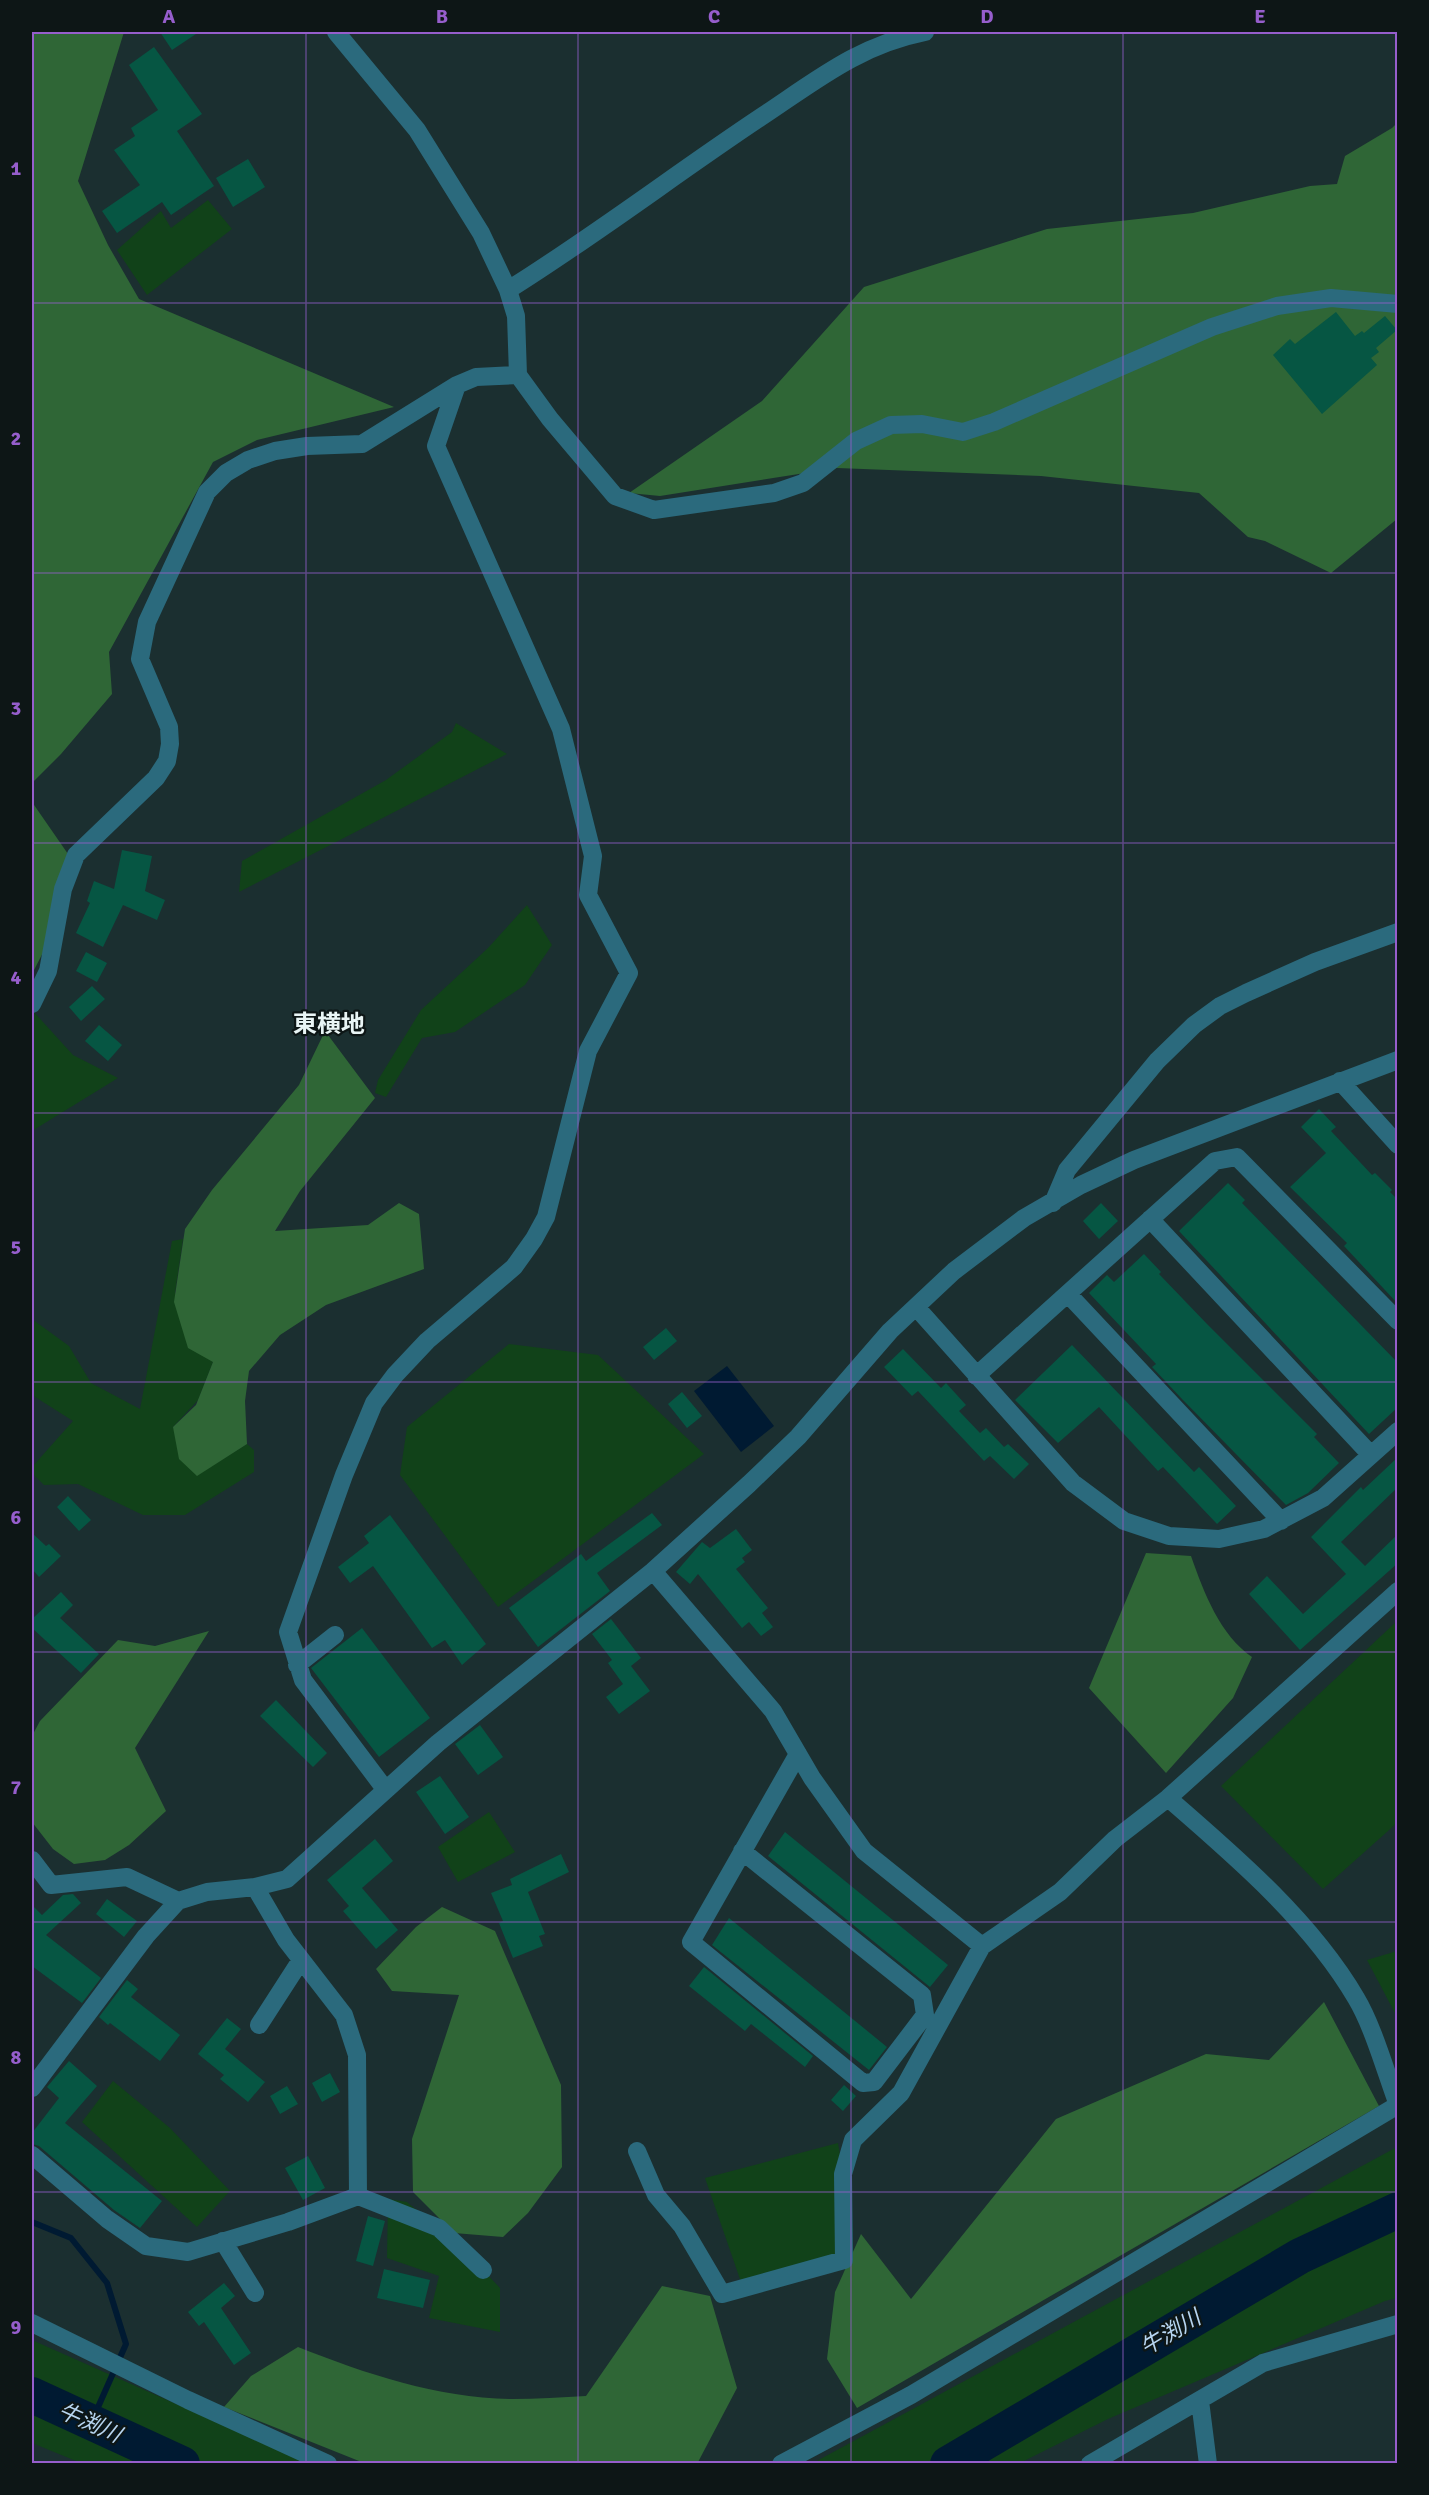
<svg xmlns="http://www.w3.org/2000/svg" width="1429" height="2495" viewBox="0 0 1429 2495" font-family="Signika,'Noto Sans JP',sans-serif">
  <rect width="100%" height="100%" fill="#1b2f30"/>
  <path fill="#114219" d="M208 200 232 229 147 295 117 250 161 211 171 228Z
    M456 723 507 754 239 892 242 861 386 780 452 732Z
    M527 905 552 945 525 985 455 1032 422 1038 386 1097 375 1093 378 1080 421 1010 488 948Z
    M33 1011 73 1055 118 1078 32 1131Z
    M183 1239 175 1293 213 1362 198 1400 173 1427 197 1475 247 1444 254 1450V1472L185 1515H143L78 1484 44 1485 32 1473V1467L73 1421 32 1395V1319L69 1346 91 1383 140 1409 172 1241Z
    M509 1344 598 1355 704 1454 498 1607 400 1475 407 1427Z
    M1397 1621V1823L1323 1889 1221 1786Z
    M489 1812 515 1852 458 1882 438 1847Z
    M1397 1951H1398L1397 2017 1367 1960Z
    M113 2081 170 2128 230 2191 197 2227 82 2122Z
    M838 2143 853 2230 836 2265 741 2282 705 2178Z
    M1397 2147V2298L1385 2301 1108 2419 1020 2463H813Z
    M388 2199 407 2202 465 2251 500 2288V2332L429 2318 439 2276 387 2258Z
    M32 2340 309 2463H81L32 2443Z"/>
  <path fill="#2f6636" d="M32 32H124L78 181 108 245 139 299 394 407 257 440 213 462 109 652 112 694 61 754 32 783Z
    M1397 123V519L1331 573 1265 541 1248 537 1199 493 1041 476 837 468 660 496 629 493 762 401 864 287 1047 229 1193 213 1310 186 1337 184 1345 156 1392 128Z
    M32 802 68 854 53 933 32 974Z
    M325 1031 375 1098 300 1191 275 1231 368 1225 399 1203 419 1214 424 1269 326 1305 280 1335 249 1371 245 1401 247 1444 197 1476 179 1459 173 1427 196 1405 213 1362 188 1348 174 1302 185 1229 212 1190 299 1085Z
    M1146 1553 1191 1556C1204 1593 1220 1635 1252 1657L1233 1698 1166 1773 1089 1688Z
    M209 1631 135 1748 166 1811 129 1845 105 1860 74 1864 53 1849 32 1822V1736L40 1721 118 1640 155 1646Z
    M442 1907 495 1931 561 2085 562 2167 528 2213 503 2237 454 2233 413 2192 412 2139 459 1995 392 1991 376 1969 416 1927Z
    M1324 2002 1379 2106 857 2408 827 2359 835 2292 861 2234 911 2299 1056 2119 1206 2054 1269 2060Z
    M662 2286 710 2296 737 2388 697 2464 364 2463 224 2407 251 2376 298 2347C366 2374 438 2398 512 2399 537 2399 562 2397 586 2396Z"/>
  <path fill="#001a32" d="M727 1366 774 1426 741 1452 694 1391Z"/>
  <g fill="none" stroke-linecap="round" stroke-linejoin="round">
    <path stroke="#001a32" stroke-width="6" d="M32 2222 71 2238 107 2283 126 2344 91 2423"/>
    <path stroke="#001a32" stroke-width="36" d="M32 2395 182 2464
      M948 2464 1300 2256 1398 2210"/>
  </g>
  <path fill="#065643" d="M160 32H199L172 50Z
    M154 47 202 114 177 131 214 186 171 215 162 202 117 233 102 211 140 185 114 150 135 136 131 128 158 110 129 65Z
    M248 159 265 187 233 207 216 178Z
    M1336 312 1355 336 1362 331 1364 333 1385 316 1397 330 1376 348 1379 352 1371 358 1377 365 1322 414 1273 355 1290 339 1295 344Z
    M122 850 152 856 145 891 165 900 157 920 123 905 103 947 76 933 90 903 87 901 94 881 114 889Z
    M86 952 107 963 97 982 76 971Z
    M92 986 105 999 81 1021 69 1007Z
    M99 1025 122 1045 108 1061 85 1041Z
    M1319 1109 1336 1127 1331 1131 1372 1175 1375 1173 1392 1190 1390 1192 1398 1200V1304L1344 1246 1347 1243 1290 1187 1326 1153 1301 1127Z
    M1228 1183 1245 1200 1242 1203 1398 1363V1407L1369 1434 1179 1231Z
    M1101 1203 1118 1221 1099 1239 1083 1221Z
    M1144 1254 1161 1272 1159 1274 1207 1324 1317 1434 1314 1437 1339 1463 1308 1493 1286 1505 1182 1399 1152 1367 1156 1364 1089 1293 1107 1275 1114 1282Z
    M666 1328 677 1341 654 1360 643 1347Z
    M1072 1345 1194 1472 1199 1467 1236 1506 1217 1524 1163 1467 1158 1471 1099 1407 1058 1443 1015 1400Z
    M903 1349 941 1388 946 1383 966 1405 959 1411 980 1433 986 1428 1004 1447 1008 1444 1029 1464 1014 1479 990 1456 984 1461 918 1391 912 1396 884 1367Z
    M682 1392 702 1416 687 1428 668 1404Z
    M1398 1457V1487L1341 1542 1365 1566 1398 1534V1563L1300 1650 1249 1594 1267 1576 1303 1614 1346 1574 1311 1537 1361 1487 1363 1490Z
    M68 1496 91 1520 79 1531 57 1507Z
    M652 1513 662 1525 597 1573 610 1591 538 1647 509 1608 581 1554 586 1561Z
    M390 1515 486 1644 462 1665 445 1640 432 1648 373 1566 350 1583 338 1567 369 1543 364 1536Z
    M736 1529 752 1550 742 1558 745 1562 736 1569 768 1608 762 1613 773 1627 761 1636 749 1622 742 1628 698 1574 690 1584 676 1572 702 1542 710 1548Z
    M32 1533 46 1546 49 1544 61 1556 39 1577 32 1569Z
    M61 1592 73 1605 60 1618 99 1654 81 1673 32 1628V1619Z
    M611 1619 641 1658 631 1666 650 1691 619 1714 606 1697 623 1684 608 1663 612 1660 592 1634Z
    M362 1628 430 1718 379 1757 311 1668Z
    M276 1700 327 1753 313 1767 260 1716Z
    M480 1725 503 1757 478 1775 455 1744Z
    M440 1776 469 1817 445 1834 416 1792Z
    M785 1832 948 1965 930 1987 768 1856Z
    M375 1839 393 1861 362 1888 398 1930 376 1949 343 1911 349 1906 327 1880Z
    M561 1854 569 1872 528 1892 545 1934 539 1936 543 1946 513 1958 499 1923 503 1921 491 1893 512 1885 510 1879Z
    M73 1894 81 1903 46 1935 101 1978 82 2003 32 1966V1905L42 1915 63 1895Z
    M107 1899 137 1921 124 1937 96 1914Z
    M729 1918 887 2047 869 2070 712 1945Z
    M704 1967 813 2056 805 2067 751 2024 745 2031 689 1986Z
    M127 1980 138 1989 131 1997 180 2035 160 2061 110 2023 108 2025 99 2017Z
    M227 2018 241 2029 225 2049 265 2082 248 2102 220 2079 224 2075 198 2054Z
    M69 2061 97 2086 65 2123 162 2201 140 2228 114 2210 39 2146 32 2144V2133L59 2098 47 2087Z
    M330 2073 340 2092 322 2102 312 2083Z
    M844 2085 856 2096 843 2111 831 2100Z
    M287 2086 298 2104 280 2114 270 2096Z
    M308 2156 325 2188 303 2200 285 2168Z
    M368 2216 385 2221 373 2266 356 2261Z
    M384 2269 430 2280 423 2308 377 2298Z
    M224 2283 235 2296 221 2308 251 2353 234 2365 204 2322 199 2326 188 2312Z"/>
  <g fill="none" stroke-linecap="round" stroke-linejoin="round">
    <path stroke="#2b6a7d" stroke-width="18" d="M336 32 417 130 481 233 508 290 516 316 518 375 550 419 615 496 654 510 774 493 803 483 856 441 891 425 922 424 963 432 994 422 1212 327 1277 306 1331 298 1398 304
      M508 290C596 235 678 172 764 115 818 79 860 45 925 32
      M32 1004 48 971 63 889 76 855 156 778 167 761 170 744 169 727 140 659 147 622 207 492 226 473 248 460 275 451 307 446 362 444 457 385 476 377 518 375
      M1340 1081 1398 1145
      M1053 1203 1067 1170 1157 1061 1194 1025 1220 1006 1246 993 1315 962 1398 932
      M1150 1219 1371 1455
      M1068 1294 1281 1521
      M916 1307 1073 1483 1124 1521 1169 1536 1219 1539 1264 1529 1323 1498 1398 1431
      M976 1376 1215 1161 1237 1157 1398 1321
      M653 1571 773 1711 812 1778 864 1851 982 1946
      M297 1665 335 1635
      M385 1789 303 1680 288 1632 344 1475 374 1403 395 1375 427 1341 514 1267 534 1239 546 1217 588 1051 629 973 588 895 593 856 561 729 436 446 457 385
      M1168 1798C1235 1856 1311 1921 1356 1998 1373 2026 1386 2073 1398 2105
      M742 1851 922 1995 925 2015 874 2082 863 2083 691 1942 798 1754
      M32 1860 51 1885 127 1877 178 1901
      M259 2025 301 1960
      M32 2088 146 1936 178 1901 207 1892 255 1887 287 1879 438 1743 653 1571 749 1484 798 1437 890 1331 954 1271 1024 1218 1081 1185 1134 1160 1398 1060
      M637 2151 656 2195 682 2226 722 2294 844 2260 843 2174 853 2140 901 2093 982 1946 1060 1892 1115 1839 1168 1798 1398 1591
      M32 2155 107 2219 146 2246 188 2252 288 2222 358 2196 357 2055 344 2015 286 1940 255 1887
      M358 2196 439 2228 483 2270
      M223 2241 255 2293
      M32 2323 188 2400 328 2464
      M1200 2401 1208 2464
      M781 2464 911 2395 1398 2105
      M1090 2464 1263 2363 1398 2324"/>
  </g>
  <path fill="none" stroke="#965ecc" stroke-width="1.5" stroke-opacity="0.55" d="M306 32V2464M578 32V2464M851 32V2464M1123 32V2464M32 303H1398M32 573H1398M32 843H1398M32 1113H1398M32 1382H1398M32 1652H1398M32 1922H1398M32 2192H1398"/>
  <g text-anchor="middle" stroke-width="4.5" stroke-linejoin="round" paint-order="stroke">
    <g font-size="22" font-style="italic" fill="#b7d5f0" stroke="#0d1616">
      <text transform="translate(1170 2332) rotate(-31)" y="8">牛渕川</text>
      <text transform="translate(90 2422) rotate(24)" y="8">牛渕川</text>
    </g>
    <g font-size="24" font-weight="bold" fill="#e9f5f5" stroke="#0d1616">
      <text x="329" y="1032">東横地</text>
    </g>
  </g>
  <rect width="1429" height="2495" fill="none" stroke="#0d1616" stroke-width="66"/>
  <rect x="33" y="33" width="1363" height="2429" fill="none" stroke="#965ecc" stroke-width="2"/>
  <g font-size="20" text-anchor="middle" font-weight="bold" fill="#965ecc">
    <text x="169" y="23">A</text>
    <text x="442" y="23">B</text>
    <text x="714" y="23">C</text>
    <text x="987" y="23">D</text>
    <text x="1260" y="23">E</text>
    <text x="16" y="175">1</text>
    <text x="16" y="445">2</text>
    <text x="16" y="715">3</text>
    <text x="16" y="984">4</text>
    <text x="16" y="1254">5</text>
    <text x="16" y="1524">6</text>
    <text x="16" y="1794">7</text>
    <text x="16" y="2064">8</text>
    <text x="16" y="2334">9</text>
  </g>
</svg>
